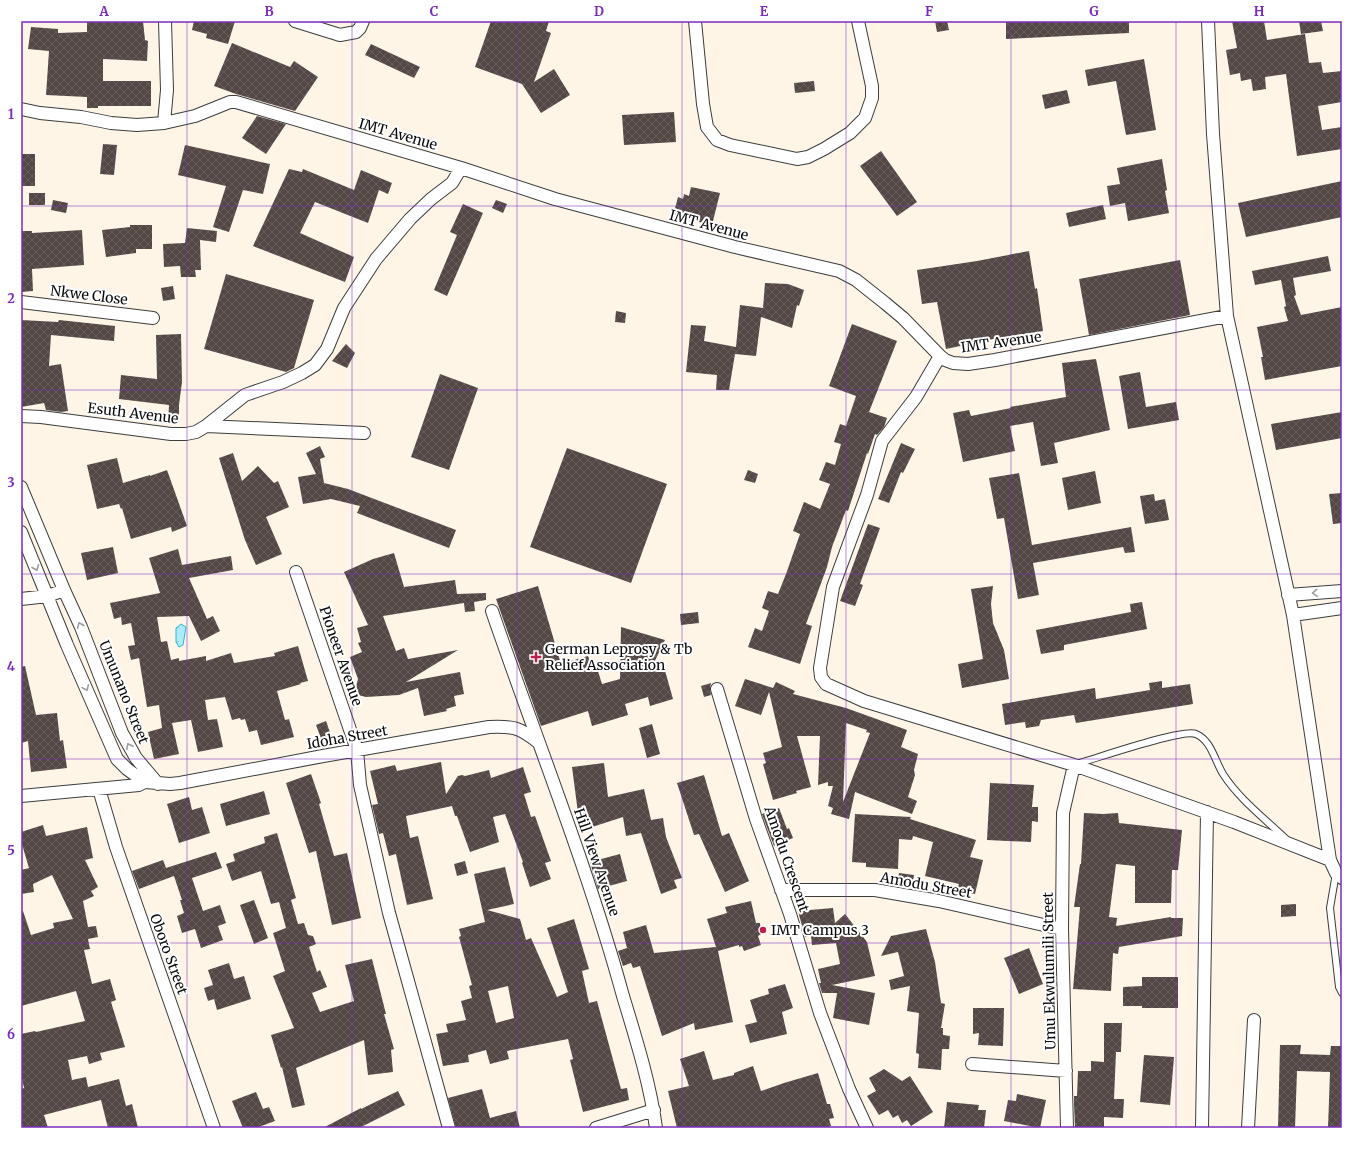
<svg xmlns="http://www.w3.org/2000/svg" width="1363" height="1149" viewBox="0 0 1363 1149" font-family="Merriweather,serif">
  <defs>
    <pattern id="water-ripples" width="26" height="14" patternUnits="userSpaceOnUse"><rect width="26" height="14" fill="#aaecf8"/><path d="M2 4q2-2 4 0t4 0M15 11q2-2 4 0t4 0" fill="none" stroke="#91c9d3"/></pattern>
    <pattern id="building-cross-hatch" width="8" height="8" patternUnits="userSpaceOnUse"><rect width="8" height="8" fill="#534846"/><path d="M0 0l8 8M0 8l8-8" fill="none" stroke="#675e5c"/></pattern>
  </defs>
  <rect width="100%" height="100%" fill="#fff5e7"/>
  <path fill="url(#water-ripples)" stroke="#2eb5d2" d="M181 624 186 627 183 645 179 647 176 642V628Z"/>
  <path fill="url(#building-cross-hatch)" fill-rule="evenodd" d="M87 21H143L145 40 148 41 147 61 103 59V81H151V106H98V108H87V97L46 95 49 51 28 49 31 27 58 29V33L87 32Z
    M194 21H235L228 44 206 38 207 34 192 30Z
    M491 21H549L546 31 551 33 534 82 554 69 570 95 541 113 522 84 475 67Z
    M935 21H947L949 30 937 32Z
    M1006 21H1129V33L1006 39Z
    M1232 21H1264L1267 40 1305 34 1309 63 1321 62 1323 73 1342 71V102L1318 106 1322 130 1342 127V149L1297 156 1286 74 1265 77 1266 89 1253 91 1251 79 1241 81 1240 73 1230 75 1226 50 1237 48Z
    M1299 21H1321L1323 31 1301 34Z
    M232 43 290 67 294 61 318 77 295 111 236 94 214 86Z
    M371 44 420 67 414 78 365 55Z
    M1144 59 1156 130 1126 135 1116 81 1088 86 1085 70Z
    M814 81 815 91 795 93 794 83Z
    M1067 90 1070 103 1045 109 1042 95Z
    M674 112 676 142 624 145 622 115Z
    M257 116 286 124 266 154 242 138Z
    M103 144 117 145 114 175 100 174Z
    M185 145 270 164 263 194 243 190 229 232 213 227 226 186 178 175Z
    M881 151 917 202 897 216 860 166Z
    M21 154H35V186H21Z
    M1162 159 1167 190 1165 191 1169 213 1128 221 1125 203 1110 206 1107 186 1120 184 1117 168Z
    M289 169 302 172 303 169 354 190 361 170 392 183 388 194 379 190 368 223 315 202 300 233 354 257 345 282 253 246Z
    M1342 181V217L1246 237 1238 203Z
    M691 187 720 193 712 225 673 216 678 197 683 199 684 194 689 196Z
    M29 193H45V205H29Z
    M53 200 68 203 66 213 51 210Z
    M496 200 507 204 503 213 492 208Z
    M463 204 483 213 447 296 434 290 457 235 450 232Z
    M1103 205 1106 219 1069 227 1066 213Z
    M130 225H152V249H136V253L106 257 102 230 130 227Z
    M187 228 217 231 216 242 200 240 201 270H195L196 277H181L180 266 164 267 163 244 185 243Z
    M82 230 84 265 32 269 33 291 21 292V231H32V233Z
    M1029 251 1035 289 1037 288 1043 331 993 339 946 349 937 302 922 304 917 270 977 261Z
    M1328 256 1331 271 1293 278 1296 295 1294 296 1301 315 1342 307V366L1265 380 1261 357H1263L1257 327 1288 321 1284 307 1286 306 1281 280 1255 285 1252 271Z
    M1180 260 1190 315 1089 335 1079 279Z
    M226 274 314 300 294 368 286 372 204 349Z
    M765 283 788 284 804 290 799 306 797 305 792 328 761 317 756 356 735 354 729 390H716L717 375 686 372 691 325 706 326 704 341 736 347 740 305 763 308Z
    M173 286 175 299 163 301 161 288Z
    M616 311 626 313 625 323 615 322Z
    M21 320 58 322 59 320 115 326 114 341 51 335 49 366 61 364 68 411 61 412 46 410 44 403 21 407Z
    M852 324 897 341 869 412 887 418 884 427 877 435 875 434 868 454 867 453 848 511 846 510 832 547 827 567 806 624 812 626 800 664 748 647 755 628 762 631 769 611 762 608 768 591 778 594 786 574 800 534 793 531 804 502 820 509 830 484 819 480 826 462 835 465 841 444 834 442 840 424 846 426 856 396 829 386Z
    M181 334 182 382 179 405V423H168L169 405 119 399 121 375 157 379 156 335Z
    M346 344 355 353 347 368 332 361Z
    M1096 359 1110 430 1054 443 1058 463 1041 466 1033 422 1010 426 1015 451 963 462 953 413 969 410 971 416 1011 408 1010 407 1066 397 1062 363Z
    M1140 372 1146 407 1176 402 1179 420 1128 429 1119 376Z
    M440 374 478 388 449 470 411 457Z
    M1342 412V438L1276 450 1271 424Z
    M901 443 915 449 903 473 901 472 889 503 878 499Z
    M320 446 325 457 320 459 324 483 348 489 456 530 449 548 357 513 360 506 331 499 303 504 298 477 316 474 306 453Z
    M567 448 667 484 631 583 530 547Z
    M233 453 242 481 258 466 274 483 278 481 289 507 266 517 282 554 256 565 245 540 219 458Z
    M117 458 123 483 150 475V476L167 470 187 526 172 532 171 527 131 539 122 508 121 509 119 504 97 509 87 465Z
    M748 470 758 474 755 483 744 480Z
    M1095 471 1101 503 1068 510 1062 478Z
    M1019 473 1032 545 1131 527 1135 552 1125 553 1123 547 1033 563 1039 595 1018 599 1004 518 997 519 989 478Z
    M1342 493V523L1333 524 1329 494Z
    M1154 494 1155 501 1165 499 1169 520 1145 524 1140 496Z
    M868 524 880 528 860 584 863 585 855 606 840 601Z
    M113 547 118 573 87 580 81 553Z
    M178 549 182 565 231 556 233 570 189 578 207 619 213 616 220 631 201 641 189 616 157 617 161 642 167 641 171 660 179 658V661L206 656V661L231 653 234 663 275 656 274 653 298 646 308 681 300 683 301 684 277 691 285 720 289 719 294 737 261 745 257 730 249 732 245 719 241 720 240 718 232 720 225 697 205 700 208 720 217 719 223 747 198 752 191 720 172 723 179 754 154 759 148 732 162 728 159 705 147 707 139 658 131 660 128 646 135 645 131 623 122 625 121 617 114 619 110 603 160 593 149 558Z
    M394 553 404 587 455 580 457 594 486 593V600L474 602 475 611 465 612 464 603 383 616 396 651 404 648 408 659 458 650 406 682 460 672 464 694 454 696 456 706 446 709 447 711 424 716 418 688 399 695 366 697 354 694 358 679 350 657 362 652 358 643 361 642 357 628 368 625 344 572 373 559Z
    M538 586 561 664 588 656 592 667 597 668 602 684 620 679 621 627 665 640 650 671 664 667 673 699 650 706 648 697 625 704 628 715 592 726 588 711 541 726 496 599Z
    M993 586 991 604 993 623 1004 650 1009 679 962 688 958 664 983 659 971 589Z
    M1142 602 1147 629 1064 645V650L1041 654 1036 630 1131 612 1130 604Z
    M698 612 699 623 681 625 680 614Z
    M25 666 36 715 57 713 60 741 63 740 67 768 31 772 28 741 21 743V667Z
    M745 679 773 688 776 682 795 691 793 694 846 708 907 730 901 747 918 754 914 770 915 775 908 797 917 801 912 814 855 792 849 819 831 814 833 808 828 806 833 786H828V782L818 785 820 736H797L811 787 796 791 797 793 773 800 763 764 766 763 763 753 782 747 769 692 761 715 735 706ZM846 723 867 730 866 732 870 733 843 802Z
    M1162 681V688L1190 684 1193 704 1076 723 1074 715 1041 720 1039 726 1026 728 1025 722 1005 725 1002 704 1095 688 1096 699 1150 690 1149 683Z
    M711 683 710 688 711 695 704 697 701 686Z
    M326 721 332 738 322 741 316 725Z
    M652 724 660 754 647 758 639 728Z
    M441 762 446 794 458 776 462 775 465 776 489 770 491 778 523 767 531 792 524 794 531 817 535 816 551 861 545 863 551 879 530 887 522 863 523 862 505 814 493 817 499 842 470 852 457 816H455L452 806 406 816 410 838 418 836 433 899 407 905 396 854 389 856 383 833 379 834 372 805 378 804 370 771 395 765 397 771Z
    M604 763 608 797 644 789 651 820 663 818 666 837 682 878 674 880 677 888 661 894 641 833 626 836 623 817 586 829 580 812 578 813 572 767Z
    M311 774 321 803 319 804 334 856 347 853 361 918 332 925 316 851 309 853 286 783Z
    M704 775 722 836 729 833 749 881 725 892 699 834 694 835 677 783Z
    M990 783 1034 785 1032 807H1038V822L1032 821 1031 842 987 840Z
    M264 791 270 814 226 826 220 804Z
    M189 797 192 810 202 807 210 833 179 843 167 804Z
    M779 808 787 829 789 828 793 838 774 846 762 814Z
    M1084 813 1103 814 1118 813 1119 823 1182 830 1178 870H1172L1171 903H1135V866L1116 864 1109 917 1117 918 1116 926 1171 917V918H1183L1182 936 1119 947 1118 954 1113 953 1111 991 1073 989 1080 907H1074L1080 864H1081Z
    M855 814 911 817 910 819 976 840 970 857 983 860 975 894 957 890 959 884 925 876 933 842 913 836 912 840 899 839 898 869 866 867V863L852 862Z
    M43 825 46 836 87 827 93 858 85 860 98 887 91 891 94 896 83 901 88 927 96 926 98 937 88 939 90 949 84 950 92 984 110 979 116 1000 111 1002 125 1047 100 1053 102 1060 89 1064 87 1056 68 1060 72 1080 86 1077 88 1087 119 1079 126 1106 132 1104 138 1128H108L101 1100 44 1115 48 1128H23L21 1119V1089L24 1088 21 1074V1034L35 1031 36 1032 85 1021 76 991 21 1006V912L23 911 31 935 54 928 53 923 73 919 52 875 33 884 34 892 21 894V870L29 868 21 841V832Z
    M277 833 296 898 291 900 298 924 304 923 308 935 313 936 316 944 309 947 317 972 320 970 327 987 312 993 320 1012 354 1001 345 965 372 959 386 1014H384L394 1049 391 1050 393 1072 368 1075 364 1040 296 1068 305 1105 292 1108 282 1067 281 1068 271 1035 294 1028 273 976 285 971 273 933 286 928 279 902 271 904 261 871 232 881 226 864 235 861 233 854 265 843 264 837Z
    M216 852 222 868 192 878 203 911 220 905 226 923 218 926 223 940 201 948 195 929 182 933 177 916 184 913 180 900H182L174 876 139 889 132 871 163 860 166 868Z
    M620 854 627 881 598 889 590 862Z
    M465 861 468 873 457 876 454 864Z
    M505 867 514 904 487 910 520 919 526 940 531 938 557 997 568 992 547 928 574 919 589 969 582 971 589 1003 597 1001 621 1089 627 1088 629 1100 583 1112 570 1060 573 1059 568 1039 507 1051 509 1059 490 1064 486 1050 468 1055 469 1062 443 1066 436 1034 448 1032 446 1024 466 1020 461 1001 472 998 469 986 472 985 459 937 461 936 459 929 485 922 474 874ZM508 986 514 1018 496 1023 488 991Z
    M899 873 914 875 912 887 897 884Z
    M254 900 268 938 254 944 240 905Z
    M751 901 756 923H760L761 934 758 936 761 945 744 951 742 946 739 947V945L718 951 733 1022 695 1030 694 1023 662 1036 640 966 633 968 631 963 623 966 618 951 627 948 623 932 646 925 654 953 716 947 707 919 727 913 725 907Z
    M1296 904V916L1281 917V905Z
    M833 908 835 923 845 914 867 942 875 976 832 985 875 993 869 1025 833 1018 837 993H822L819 983H821L818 969 840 964 836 943 812 945 811 936 805 937 798 911Z
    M926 929 935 962 941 1003 945 1004 941 1028H943V1035L950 1036 949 1049H942L941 1070 918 1068 919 1054 916 1053 919 1013 907 1011 910 986 891 990 889 980 904 976 898 952 881 956 891 936Z
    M1029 948 1043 984 1019 994 1004 958Z
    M229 963 234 979 244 976 251 999 217 1010 214 999 208 1001 204 988 213 985 208 970Z
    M1142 977H1178V1008H1142V1006H1123V987L1142 986Z
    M785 984 793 1008 782 1012 787 1034 750 1043 745 1025 757 1022 750 1000 769 994 768 989Z
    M973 1008H1004L1003 1046 978 1045 979 1033 973 1034Z
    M1104 1023H1122L1121 1052H1116L1114 1099H1124L1123 1118 1104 1117V1128H1075L1074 1104V1096H1077L1078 1071H1091V1061L1104 1062Z
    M1280 1045H1301L1300 1054 1330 1055 1331 1046H1342V1128H1328L1330 1072 1297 1071 1295 1128H1278Z
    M704 1051 713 1080 734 1075V1073L753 1066 761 1091 784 1083 818 1073 827 1104H830L834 1118 829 1119 831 1126 824 1128H677L668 1091 689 1086 680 1059Z
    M1144 1055 1174 1057 1170 1105 1140 1102Z
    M884 1069 902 1081 910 1076 933 1112 911 1126 907 1120 902 1123 898 1115 893 1118 888 1110 879 1115 867 1096 876 1091 869 1078Z
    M482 1089 490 1118 516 1111 520 1128H456L448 1098Z
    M398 1091 405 1105 359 1128H323L361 1108V1109Z
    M256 1092 263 1109 269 1107 275 1121 256 1128H243L232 1101Z
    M1017 1094 1046 1100 1040 1128 1004 1121 1008 1100 1016 1101Z
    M947 1102 979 1105 978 1110H986L984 1128H944Z"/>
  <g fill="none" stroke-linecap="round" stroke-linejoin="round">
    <defs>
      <path id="service" d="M1076 764C1095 759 1183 728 1196 734 1211 740 1215 761 1223 774 1239 799 1264 818 1286 839
        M1336 873 1330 908 1339 987 1342 993"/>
      <path id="minor" d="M295 21 340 35 356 32 360 28 363 21
        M695 21 703 104 707 127 717 140 730 145 797 159 808 157 824 149 850 133 865 118 872 98V86L858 21
        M1208 21 1213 134 1227 316 1293 615 1330 860 1336 873 1342 878
        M21 109 40 113 81 117 111 123 137 125 164 123 167 90 165 21
        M164 123 195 116 230 102H236L461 168 555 199 735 247 839 271 856 280 885 303 903 318 940 356 945 360 953 363 968 364 995 360 1227 316
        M21 302 153 318
        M940 356 916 397 882 441 867 495 833 587 820 668 821 677 826 684 864 701 1074 765 1234 822 1330 860
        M21 416 41 417 171 434H186L196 432 206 426 245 395 283 382 302 373 315 365 327 349 344 308 376 259 410 219 431 199 452 183 461 168
        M206 426 364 433
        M21 487 64 590 81 627 122 733 136 758 158 784
        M21 532 67 645 117 759 127 769 145 782 170 784 180 783 323 756 489 727C513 726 519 727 538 742
        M296 572 357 750 360 785 389 913 449 1128
        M1288 595 1342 591
        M21 599 48 596 64 590
        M492 611C536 739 587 865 623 996 636 1039 650 1083 656 1128
        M1293 615 1342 608
        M717 689 756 819 790 914 820 1013 849 1089 867 1128
        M99 789 116 847 214 1128
        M21 796 139 785 148 780
        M781 890H875L939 901 1048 926 1062 929
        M972 1064 1066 1071
        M596 1128 654 1110
        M1067 1128 1062 929 1063 813 1074 765
        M1202 1128 1207 812
        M1248 1128 1254 1020"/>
    </defs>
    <use href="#service" stroke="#3d3d3d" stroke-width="8"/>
    <use href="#minor" stroke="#3d3d3d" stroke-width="14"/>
    <use href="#service" stroke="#fff" stroke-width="6"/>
    <use href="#minor" stroke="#fff" stroke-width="12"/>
  </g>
  <defs><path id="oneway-chevron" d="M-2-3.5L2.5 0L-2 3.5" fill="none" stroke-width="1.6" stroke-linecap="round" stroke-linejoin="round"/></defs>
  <g stroke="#9d9d9d">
    <use href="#oneway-chevron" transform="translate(36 568) rotate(67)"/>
    <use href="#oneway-chevron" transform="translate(1315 593) rotate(176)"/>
    <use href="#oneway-chevron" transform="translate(80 625) rotate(-113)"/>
    <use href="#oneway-chevron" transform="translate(86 688) rotate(66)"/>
    <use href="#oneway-chevron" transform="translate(129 746) rotate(-117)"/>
  </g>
  <path fill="none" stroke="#7b2cbf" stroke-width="1" stroke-opacity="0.55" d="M187 21V1128M352 21V1128M517 21V1128M682 21V1128M846 21V1128M1011 21V1128M1176 21V1128M21 206H1342M21 390H1342M21 574H1342M21 759H1342M21 943H1342"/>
  <g fill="#bd1f4a" stroke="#fff" stroke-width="1.5">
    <path d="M534 651h4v4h4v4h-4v4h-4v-4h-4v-4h4z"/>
    <circle cx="763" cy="930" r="4"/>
  </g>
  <g text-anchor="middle" stroke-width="4" stroke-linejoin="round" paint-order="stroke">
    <g font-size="14" fill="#0a0a0a" stroke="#fff">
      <text transform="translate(398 134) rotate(16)" y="5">IMT Avenue</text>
      <text transform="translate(709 225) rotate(15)" y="5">IMT Avenue</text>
      <text transform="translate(89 295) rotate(7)" y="5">Nkwe Close</text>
      <text transform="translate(1001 342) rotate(-8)" y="5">IMT Avenue</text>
      <text transform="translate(133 413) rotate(7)" y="5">Esuth Avenue</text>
      <text transform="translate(341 656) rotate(71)" y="5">Pioneer Avenue</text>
      <text transform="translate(124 692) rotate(68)" y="5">Umunano Street</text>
      <text transform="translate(347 737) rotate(-10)" y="5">Idoha Street</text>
      <text transform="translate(787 859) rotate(71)" y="5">Amodu Crescent</text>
      <text transform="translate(597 862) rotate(71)" y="5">Hill View Avenue</text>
      <text transform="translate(926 885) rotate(10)" y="5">Amodu Street</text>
      <text transform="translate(169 954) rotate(70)" y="5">Oboro Street</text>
      <text transform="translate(1049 971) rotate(-91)" y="5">Umu Ekwulumili Street</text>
    </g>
    <g font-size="14" fill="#0a0a0a" stroke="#fff" text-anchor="start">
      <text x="545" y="654">German Leprosy &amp; Tb<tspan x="545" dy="16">Relief Association</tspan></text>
      <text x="771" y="935">IMT Campus 3</text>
    </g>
  </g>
  <rect width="1363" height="1149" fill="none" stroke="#ffffff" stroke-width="44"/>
  <rect x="22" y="22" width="1319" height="1105" fill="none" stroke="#7b2cbf" stroke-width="1.5"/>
  <g font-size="13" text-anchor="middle" font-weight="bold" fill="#7b2cbf">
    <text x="104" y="16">A</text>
    <text x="269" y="16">B</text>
    <text x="434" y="16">C</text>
    <text x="599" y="16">D</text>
    <text x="764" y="16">E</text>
    <text x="929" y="16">F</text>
    <text x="1094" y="16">G</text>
    <text x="1259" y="16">H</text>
    <text x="11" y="119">1</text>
    <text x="11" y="303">2</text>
    <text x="11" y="487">3</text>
    <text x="11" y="671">4</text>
    <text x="11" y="855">5</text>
    <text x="11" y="1039">6</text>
  </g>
</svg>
